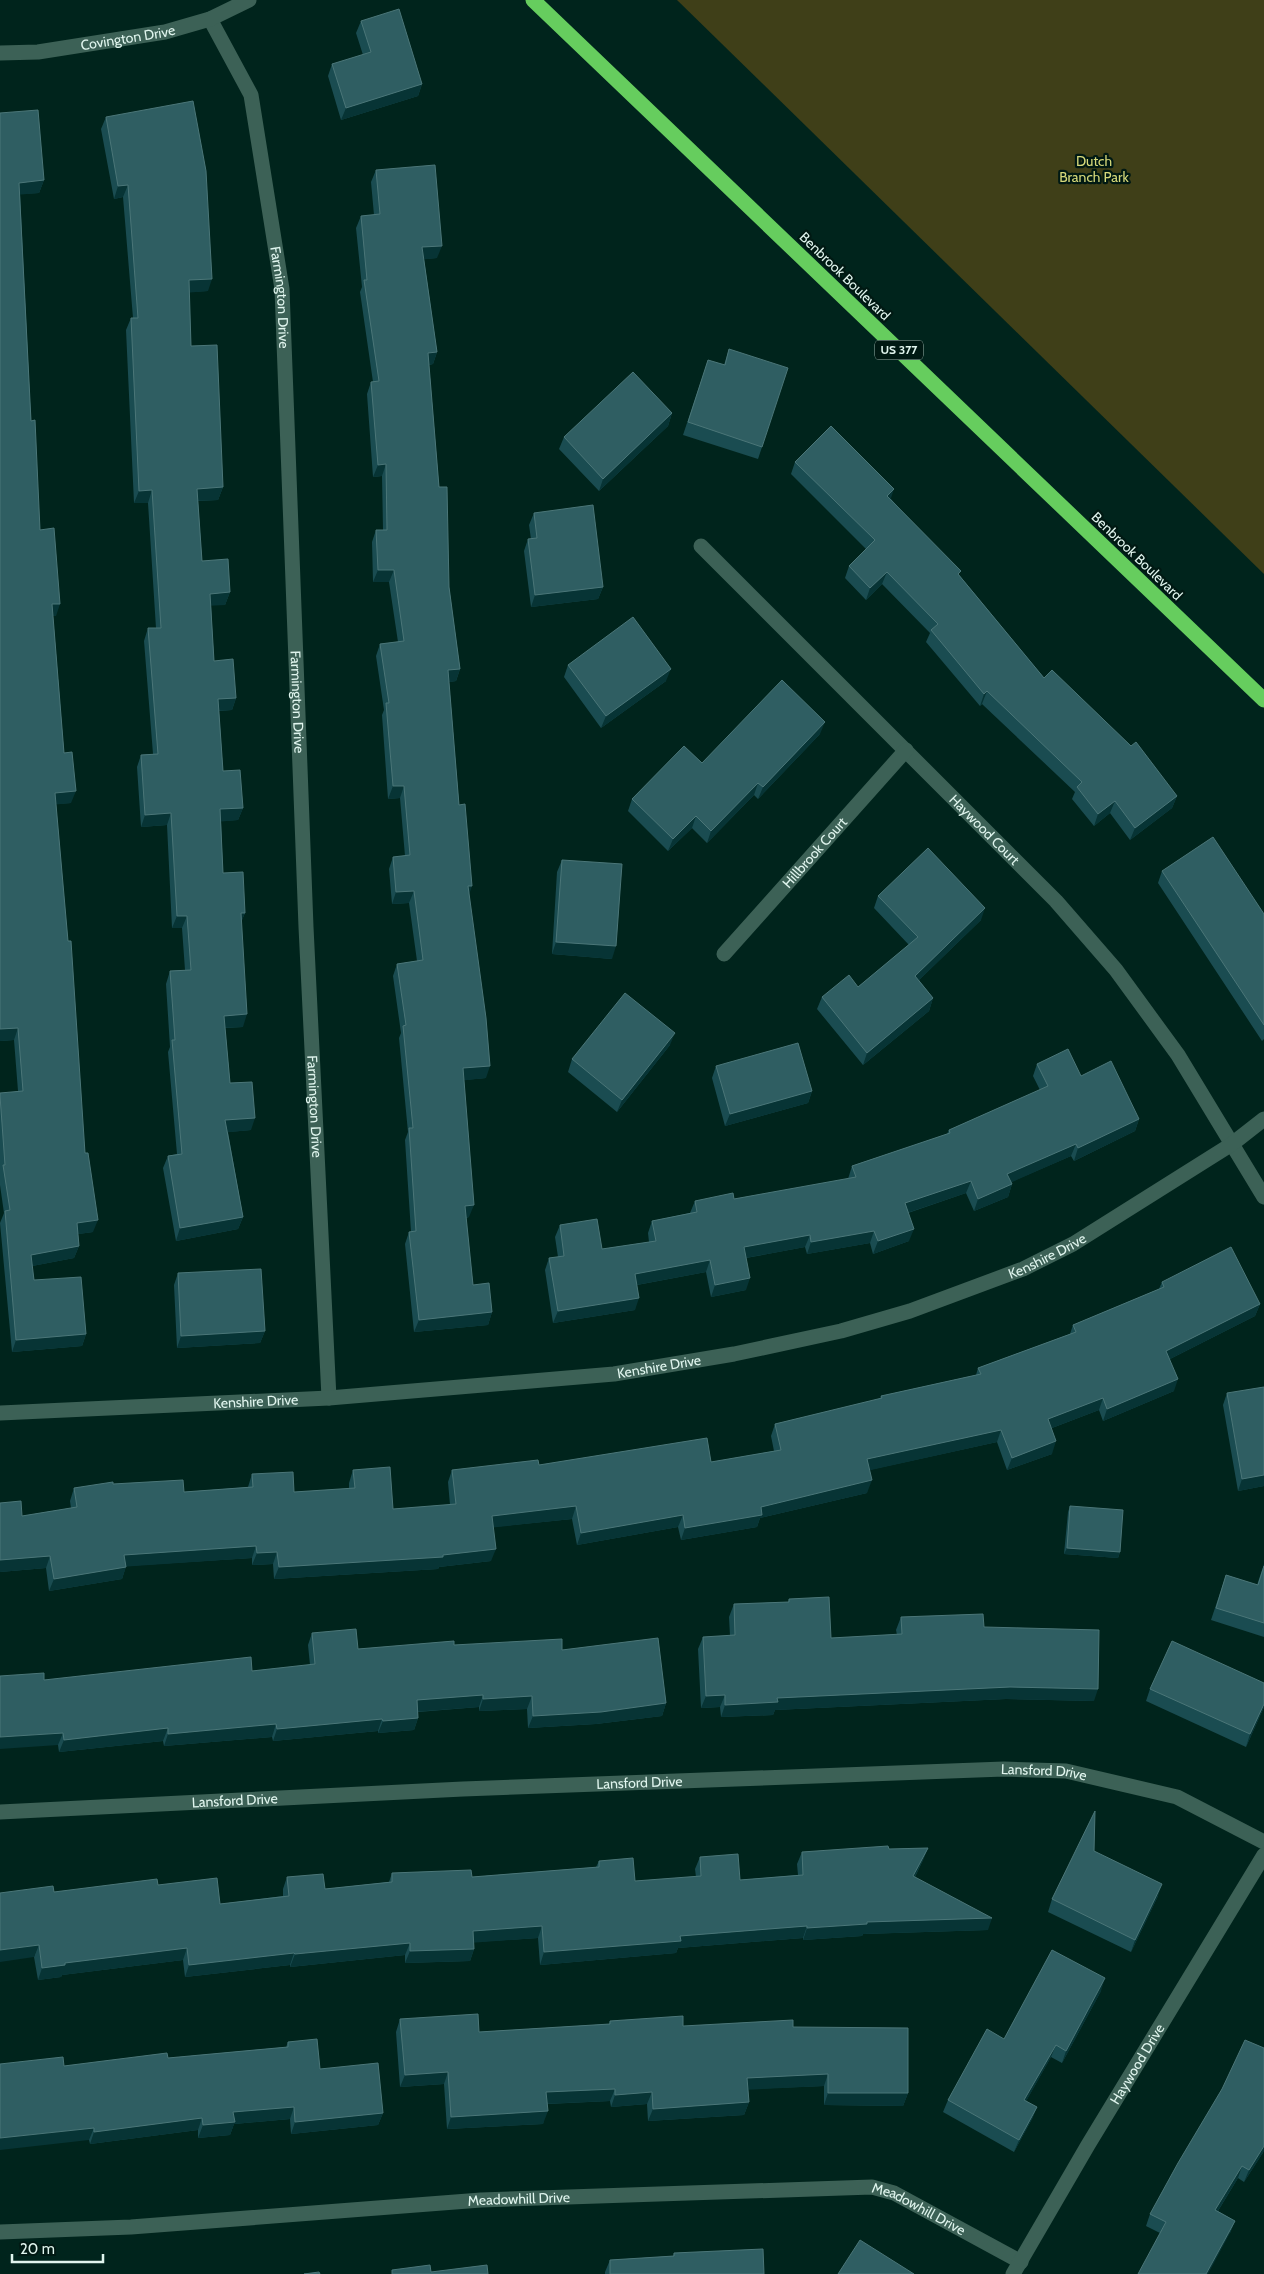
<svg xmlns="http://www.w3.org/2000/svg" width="1264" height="2274" viewBox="0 0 1264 2274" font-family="Cabin,sans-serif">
  <rect width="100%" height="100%" fill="#00241c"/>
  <path fill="#3f3f18" d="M677 0H1264V574Z"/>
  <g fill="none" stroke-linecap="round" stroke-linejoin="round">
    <g stroke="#3c6156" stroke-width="15">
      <path id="s1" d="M210 19 251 95 282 289 306 927 329 1398"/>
      <path id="s2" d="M0 53 38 52 165 32 210 19 249 0"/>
      <path id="s3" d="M701 546 1056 901 1116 970 1178 1055 1264 1197"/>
      <path id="s4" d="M724 954 906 750"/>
      <path id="s5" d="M0 1413 329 1398 614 1374 734 1354 841 1331 910 1311 1023 1269 1073 1244 1232 1144 1264 1119"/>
      <path id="s6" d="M0 1812 463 1789 1004 1769 1066 1771 1177 1797 1264 1842"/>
      <path id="s7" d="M0 2232 131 2227 481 2200 872 2187 894 2193 1021 2262"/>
      <path id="s8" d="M1013 2274 1088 2145 1264 1855"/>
    </g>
    <path stroke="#66cd5e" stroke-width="15" d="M533 0 1264 700"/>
  </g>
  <path fill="#1a4c51" d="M361 21 422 84 418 96 341 120 328 76 332 64 363 55 356 33Z
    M0 113 44 180 39 193 20 194 31 421 40 530 56 616H53L64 753 71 803 56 804 85 1153 93 1232 78 1234 79 1246 74 1258 32 1266 34 1280 86 1334 82 1346 12 1352 0 1223 4 1213 0 1185V1096L18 1091 14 1040 0 1041Z
    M106 117 208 291 189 292 191 346 223 487 218 500 198 501 202 561 230 592 225 605H211L214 661 236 698 232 710 219 711 223 771 243 808 238 820 221 821 223 873 245 913 241 922 243 1027 225 1028 230 1083 251 1130 228 1132 243 1217 238 1229 176 1241 163 1168 168 1156 177 1154 168 1052 170 1047 166 984 170 971 185 970 182 928H172L167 825 141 827 137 767 141 755 153 754 144 641 148 628H156L148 503H134L126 330 131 318H133L123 197 114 199 101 129Z
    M376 170 437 258 424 259 437 352 433 364 429 365 439 487 449 587 460 669 456 681 449 682 459 805 469 894 486 1078 464 1080 469 1217 466 1218 473 1285 492 1312 488 1325 414 1332 405 1244 409 1232H411L405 1140 408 1132 399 1038 401 1033 393 976 397 964 417 961 409 903 392 904 389 869 393 857 405 856 400 798 388 799 382 715 384 710 376 656 380 644 398 642 389 582H373L372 542 376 530H383L382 476 373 477 367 394 371 382H373L360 292 362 287 356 228 361 216 374 215 371 182Z
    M729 349 762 447 758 459 683 435 708 360 724 365Z
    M672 413 668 426 599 491 559 449 564 437Z
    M795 462 891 499 959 575 1044 678 1177 796 1172 808 1130 840 1110 813 1094 826 1072 799 1075 792 982 704 980 706 926 642 930 633 882 584 866 600 845 578 849 566 866 549 791 474Z
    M534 513 603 587 598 599 531 607 524 551 528 539H531L529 525Z
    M568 665 666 681 601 728 564 677Z
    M820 734 758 799 754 795 707 843 692 828 668 851 628 811 632 799 702 763Z
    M562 860 612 959 552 954 557 872Z
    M1162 871 1264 914V1039L1262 1041 1158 883Z
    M878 896 981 920 919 980 933 998 929 1011 863 1065 817 1009 822 997 858 987 909 945 874 908Z
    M670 1045 617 1112 568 1072 572 1059Z
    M1037 1064 1081 1076 1139 1119 1135 1131 1074 1161 1071 1156 1011 1182 1012 1184 1008 1197 974 1211 966 1193 908 1213 909 1241 873 1254 870 1243 807 1254 805 1247 746 1258V1290L711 1297 706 1272 637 1285 635 1310 553 1323 545 1270 549 1258 558 1257 555 1237 560 1225 602 1249 649 1242 648 1233 652 1221 690 1213 695 1201 734 1199 848 1179 852 1166 947 1134 949 1130 1040 1090 1033 1076Z
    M716 1066 812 1091 808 1103 725 1126 712 1078Z
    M178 1273 265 1331 260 1343 177 1348 174 1285Z
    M1162 1282 1260 1304 1255 1316 1170 1359 1174 1391 1103 1421 1099 1410 1052 1428V1454L1007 1470 997 1442 869 1470 867 1493 760 1518 757 1527 681 1540 678 1527 577 1545 572 1519 493 1527 491 1561 439 1567 438 1569 274 1579 273 1564 252 1565V1558L126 1566 122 1579 49 1591 46 1568 0 1572V1503L22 1516 71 1508 70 1501 74 1488 113 1484 184 1492 248 1487 252 1474 294 1492 349 1489V1483L353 1470 393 1509 450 1505 448 1482 452 1470 539 1465 711 1462 774 1451 771 1436 775 1424 880 1399 881 1396 976 1375 978 1368 1070 1334 1073 1325 1159 1289Z
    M1227 1393 1264 1486 1238 1491 1223 1405Z
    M1070 1506 1120 1552 1118 1558 1064 1554 1068 1512Z
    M1264 1564V1637L1211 1620 1226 1575 1257 1585Z
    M789 1599 831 1638 897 1635 896 1630 901 1617 984 1627 1094 1701 1006 1699 775 1710 773 1715 721 1717 720 1707 701 1708 698 1649 703 1637 730 1636 729 1617 734 1604 788 1602Z
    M312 1633 358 1649 454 1645 562 1650 666 1703 662 1716 596 1724 528 1728 527 1709 479 1711V1707L418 1712V1718L414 1730 378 1733V1731L273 1741 272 1737 164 1746 163 1741 59 1752 58 1745 44 1680 252 1671 310 1665 308 1645Z
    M1264 1683V1707L1246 1747 1146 1701 1150 1689Z
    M928 1848 923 1860 915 1877 988 1930 863 1934 862 1936 803 1940V1938L678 1948 676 1953 540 1965 538 1938 474 1942V1949L470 1961 405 1963V1955L290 1967V1965L185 1977 183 1960 62 1975 61 1977 38 1980 34 1957 54 1892 158 1885 220 1904 283 1896V1889L287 1877 325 1889 389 1882 392 1873 472 1877 596 1867 599 1861 635 1881 696 1877 695 1869 700 1857 740 1880 798 1875 797 1864 802 1852Z
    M1094 1851 1158 1896 1131 1952 1048 1912 1052 1899Z
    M1101 1991 1062 2063 1051 2057 1026 2101 1037 2107 1032 2119 1014 2152 943 2112 948 2100 1004 2039Z
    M400 2019 479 2032 609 2024 610 2021 683 2026 793 2027 908 2093 903 2106 824 2105V2086L748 2089 749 2102 744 2115 648 2121 647 2104 611 2107 610 2101 547 2104 543 2124 447 2129 444 2084 400 2087 396 2032Z
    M288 2042 320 2069 383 2113 378 2125 291 2134 290 2119 234 2124 230 2135 198 2138V2130L90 2144 89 2140 64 2066 168 2058 286 2047Z
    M1264 2151 1244 2182 1238 2178 1218 2211 1235 2221 1230 2233H1160L1146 2226 1150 2214Z
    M674 2253 764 2274H605V2272L610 2260 673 2256Z"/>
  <path fill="#073435" d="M422 84 418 96 341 120 346 108Z
    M44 180 39 193 15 195 19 183Z
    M128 185 123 197 114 199 118 186Z
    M442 246 437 258 418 260 422 247Z
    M212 279 208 291 184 293 189 280Z
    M437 352 433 364 424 366 428 353Z
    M672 413 668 426 599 491 603 479Z
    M386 464 382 476 373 477 378 465Z
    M223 487 218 500 192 501 197 489Z
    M894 489 890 501 887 496Z
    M152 490 148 503H134L139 491Z
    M378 570H394L389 582H373Z
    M887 572 882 584 866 600 870 588Z
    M603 587 598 599 531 607 535 595Z
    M230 592 225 605 205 606 210 594Z
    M52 604H60L56 616H47Z
    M460 669 456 681 444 683 448 670Z
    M671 669 666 681 601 728 606 716Z
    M987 691 982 704 980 706 984 694Z
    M236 698 232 710 214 711 218 699Z
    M825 722 820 734 758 799 763 787Z
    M758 783 754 795 707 843 711 831Z
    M393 786H404L400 798 388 799Z
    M76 791 71 803 51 805 55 793Z
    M1177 796 1172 808 1130 840 1135 828Z
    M1115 801 1110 813 1094 826 1098 814Z
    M243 808 238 820 216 822 220 809Z
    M171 813 167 825 141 827 145 815Z
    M696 816 692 828 668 851 673 839Z
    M468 886H472L468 898Z
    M414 891 409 903 392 904 396 892Z
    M985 908 981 920 911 988 915 976Z
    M241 913H245L240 925Z
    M177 916H187L182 928H172Z
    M556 942 616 946 612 959 552 954Z
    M933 998 929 1011 863 1065 867 1053Z
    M247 1014 243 1027 220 1028 224 1016Z
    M18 1028 14 1040 0 1041V1029Z
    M675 1033 670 1045 617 1112 622 1100Z
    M490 1066 486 1078 458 1081 463 1068Z
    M812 1091 808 1103 725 1126 730 1114Z
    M255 1118 251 1130 221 1133 225 1120Z
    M1139 1119 1135 1131 1074 1161 1078 1148Z
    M1076 1144 1071 1156 1003 1186 1007 1174Z
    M971 1181 966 1193 901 1215 905 1203Z
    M1012 1184 1008 1197 974 1211 978 1199Z
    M474 1205 469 1217 460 1218 465 1206Z
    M243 1217 238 1229 176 1241 180 1228Z
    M98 1220 93 1232 72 1235 77 1223Z
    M914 1229 909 1241 873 1254 878 1241Z
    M874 1231 870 1243 807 1254 811 1242Z
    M810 1235 805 1247 740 1259 744 1247Z
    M79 1246 74 1258 27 1267 31 1255Z
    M710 1260 706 1272 631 1286 635 1274Z
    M750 1278 746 1290 711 1297 715 1285Z
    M639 1298 635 1310 553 1323 558 1311Z
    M1260 1304 1255 1316 1162 1363 1166 1351Z
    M492 1312 488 1325 414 1332 419 1320Z
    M265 1331 260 1343 177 1348 181 1336Z
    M86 1334 82 1346 12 1352 16 1340Z
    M1178 1379 1174 1391 1103 1421 1107 1409Z
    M1103 1398 1099 1410 1044 1431 1048 1419Z
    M1001 1430 997 1442 862 1472 867 1459Z
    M1056 1441 1052 1454 1007 1470 1012 1458Z
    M1264 1475V1486L1238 1491 1242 1479Z
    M872 1480 867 1493 760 1518 757 1527 681 1540 685 1528 761 1507Z
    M576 1506 572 1519 488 1528 492 1516Z
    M683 1515 678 1527 577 1545 581 1533Z
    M256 1546 252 1558 120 1567 124 1555Z
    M1067 1548 1120 1552 1118 1558 1064 1554Z
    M496 1549 491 1561 439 1567 438 1569 274 1579 279 1567 443 1555Z
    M277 1552 273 1564 252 1565 257 1553Z
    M50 1556 46 1568 0 1572V1560Z
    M126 1567 122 1579 49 1591 54 1579Z
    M1010 1687 1098 1689 1094 1701 1006 1699 775 1710 773 1715 721 1717 725 1705 777 1698Z
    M483 1695 479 1707 413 1712 417 1700Z
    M725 1695 720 1707 701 1708 706 1696Z
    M532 1696 527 1709 479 1711 483 1699Z
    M666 1703 662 1716 596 1724 528 1728 533 1716Z
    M1264 1704V1707L1246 1747 1250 1734Z
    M418 1718 414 1730 378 1733 383 1721Z
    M382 1719 378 1731 273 1741 277 1729Z
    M276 1724 272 1737 164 1746 168 1734Z
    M168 1728 163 1741 59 1752 64 1740Z
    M63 1733 58 1745 0 1749V1737Z
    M928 1848 923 1860 909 1888 913 1876Z
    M1162 1884 1158 1896 1131 1952 1135 1940Z
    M992 1918 988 1930 863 1934 862 1936 803 1940 807 1928 867 1922Z
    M542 1926 538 1938 469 1943 473 1931Z
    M807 1926 803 1938 678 1948 676 1953 540 1965 544 1952 680 1936Z
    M410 1943 405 1955 290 1967 295 1954Z
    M39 1945 34 1957 0 1962V1950Z
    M187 1948 183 1960 62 1975 61 1977 38 1980 42 1968 65 1963Z
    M474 1949 470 1961 405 1963 410 1951Z
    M294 1953 290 1965 185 1977 189 1965Z
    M1105 1978 1101 1991 1062 2063 1066 2051Z
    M1056 2045 1051 2057 1020 2112 1024 2100Z
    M448 2072 444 2084 400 2087 405 2075Z
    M828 2074 824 2086 743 2090 747 2078Z
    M615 2089 610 2101 542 2104 546 2092Z
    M652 2092 647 2104 611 2107 615 2095Z
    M828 2093H908L903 2106 824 2105Z
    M749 2102 744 2115 648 2121 653 2109Z
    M294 2107 290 2119 234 2124 230 2135 198 2138 203 2125 233 2112Z
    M1037 2107 1032 2119 1014 2152 1019 2140Z
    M548 2111 543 2124 447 2129 451 2117Z
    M383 2113 378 2125 291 2134 295 2122Z
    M202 2118 198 2130 90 2144 94 2132Z
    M94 2128 89 2140 0 2150V2138Z
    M1264 2146V2151L1244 2182 1249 2170Z
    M1242 2166 1238 2178 1211 2222 1215 2210Z
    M1235 2221 1230 2233 1208 2274H1206Z"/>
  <path fill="#2f5e62" stroke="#4b7678" d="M399 9 422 84 346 108 332 64 371 52 361 21Z
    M193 101 206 171 212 279 189 280 191 346 217 345 223 487 197 489 202 561 228 559 230 592 210 594 214 661 233 659 236 698 218 699 223 771 240 770 243 808 220 809 223 873 243 872 245 913H241L247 1014 224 1016 230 1083 252 1082 255 1118 225 1120 243 1217 180 1228 168 1156 182 1154 172 1040H175L170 971 191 970 187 916H177L171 813 145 815 141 755 158 754 148 628H161L152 490 139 491 131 318H138L128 185 118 186 106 117Z
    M38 110 44 180 19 183 31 421 35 420 40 530 54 528 60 604H52L64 753 72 752 76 791 55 793 68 941H71L85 1153H88L98 1220 77 1223 79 1246 31 1255 34 1280 81 1277 86 1334 16 1340 5 1211 10 1210 3 1165H5L0 1096V1093L23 1091 18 1028 0 1029V113Z
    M435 165 442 246 422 247 437 352 428 353 439 487H447L449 587 460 669 448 670 459 805 465 804 472 886H468L486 1018 490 1066 463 1068 474 1205 465 1206 473 1285 489 1283 492 1312 419 1320 409 1232 416 1231 409 1128H413L403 1026 406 1025 397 964 423 960 414 891 396 892 393 857 410 855 404 786H393L386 703H389L380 644 404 641 394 570H378L376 530H387L386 464 378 465 371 382 379 381 364 280H367L361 216 380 214 376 170Z
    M729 349 788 368 762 447 688 422 708 360 725 365Z
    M633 372 672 413 603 479 564 437Z
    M831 426 894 489 887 496 961 571 958 574 1044 678 1052 670 1131 746 1136 742 1177 796 1135 828 1115 801 1098 814 1077 787 1082 782 987 691 984 694 931 630 938 624 887 572 870 588 849 566 875 540 795 462Z
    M593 505 603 587 535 595 528 539 537 538 534 513Z
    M633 617 671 669 606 716 568 665Z
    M782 680 825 722 763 787 758 783 711 831 696 816 673 839 632 799 684 746 702 763Z
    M1213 837 1264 914V1025L1162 871Z
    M928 848 985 908 915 976 933 998 867 1053 822 997 849 975 858 987 918 937 878 896Z
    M562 860 622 864 616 946 556 942Z
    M625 993 675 1033 622 1100 572 1059Z
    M798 1043 812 1091 730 1114 716 1066Z
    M1068 1049 1081 1076 1111 1061 1139 1119 1078 1148 1076 1144 1007 1174 1012 1184 978 1199 971 1181 905 1203 914 1229 878 1241 874 1231 811 1242 810 1235 744 1247 750 1278 715 1285 710 1260 635 1274 639 1298 558 1311 549 1258 564 1256 560 1225 597 1219 602 1249 656 1241 652 1221 697 1212 695 1201 733 1193 734 1199 856 1177 852 1166 950 1133 949 1130 1048 1086 1037 1064Z
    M1231 1247 1260 1304 1166 1351 1178 1379 1107 1409 1103 1398 1048 1419 1056 1441 1012 1458 1001 1430 867 1459 872 1480 761 1507 762 1515 685 1528 683 1515 581 1533 576 1506 492 1516 496 1549 443 1555V1557L279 1567 277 1552 257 1553 256 1546 124 1555 126 1567 54 1579 50 1556 0 1560V1503L21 1501 22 1516 77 1507 74 1488 113 1482V1484L183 1480 184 1492 253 1487 252 1474 293 1472 294 1492 355 1488 353 1470 390 1467 393 1509 456 1504 452 1470 538 1460 539 1465 707 1438 711 1462 781 1450 775 1424 882 1398 881 1396 981 1374 978 1368 1076 1332 1073 1325 1164 1287 1162 1282Z
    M261 1269 265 1331 181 1336 178 1273Z
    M1264 1387V1475L1242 1479 1227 1393Z
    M1070 1506 1123 1510 1120 1552 1067 1548Z
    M1264 1566V1623L1216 1608 1226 1575 1258 1585Z
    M829 1597 831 1638 902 1634 901 1617 983 1614 984 1627 1099 1630 1098 1689 1010 1687 777 1698 778 1702 725 1705V1695L706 1696 703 1637 735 1635 734 1604 789 1602V1599Z
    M356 1629 358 1649 454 1641V1645L562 1639V1650L658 1638 666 1703 601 1712 533 1716 532 1696 483 1699V1695L417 1700 418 1718 383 1721 382 1719 277 1729 276 1724 168 1734V1728L64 1740 63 1733 0 1737V1676L44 1673V1680L251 1657 252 1671 315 1664 312 1633Z
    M1172 1641 1264 1683V1704L1250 1734 1150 1689Z
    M1095 1811 1094 1851 1162 1884 1135 1940 1052 1899Z
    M888 1846 889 1849 928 1848 913 1876 992 1918 867 1922V1924L807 1928V1926L680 1936 681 1941 544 1952 542 1926 473 1931 474 1949 410 1951V1943L295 1954 294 1953 189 1965 187 1948 65 1963V1965L42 1968 39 1945 0 1950V1893L53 1886 54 1892 157 1879 158 1885 217 1878 220 1904 289 1896 287 1877 323 1874 325 1889 392 1882V1873L471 1870 472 1877 599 1867V1861L633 1858 635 1881 701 1876 700 1857 738 1854 740 1880 803 1875 802 1852Z
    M1052 1950 1105 1978 1066 2051 1056 2045 1024 2100 1037 2107 1019 2140 948 2100 987 2029 1004 2039Z
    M478 2014 479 2032 610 2024V2021L683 2016V2026L793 2020V2027L908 2028V2093H828V2074L747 2078 749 2102 653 2109 652 2092 615 2095V2089L546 2092 548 2111 451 2117 448 2072 405 2075 400 2019Z
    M317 2039 320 2069 378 2063 383 2113 295 2122 294 2107 233 2112 235 2122 203 2125 202 2118 94 2132V2128L0 2138V2064L63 2057 64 2066 167 2053 168 2058 288 2047V2042Z
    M1245 2040 1264 2048V2146L1249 2170 1242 2166 1215 2210 1235 2221 1206 2274H1138L1166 2222 1150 2214 1178 2163 1222 2089Z
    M860 2240 914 2274H838Z
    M763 2249 764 2274H610V2260L674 2256V2253Z
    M430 2265 431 2272 487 2265 488 2274H392V2270Z
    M319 2272 320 2274H304Z"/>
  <g text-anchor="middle" stroke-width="4.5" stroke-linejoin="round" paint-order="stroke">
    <rect fill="#001913" stroke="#9db3ac" stroke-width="1" x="875" y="340.5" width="48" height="19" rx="4"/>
    <g font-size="12" font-weight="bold" fill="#e0f5ee">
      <text x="899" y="354">US 377</text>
    </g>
    <g font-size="14" fill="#e0f5ee" stroke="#001913">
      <text dy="5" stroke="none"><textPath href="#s2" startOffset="129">Covington Drive</textPath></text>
      <text transform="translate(845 276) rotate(44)" y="5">Benbrook Boulevard</text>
      <text dy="5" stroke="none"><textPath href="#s1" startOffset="291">Farmington Drive</textPath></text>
      <text transform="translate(1137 556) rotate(44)" y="5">Benbrook Boulevard</text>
      <text dy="5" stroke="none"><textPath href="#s1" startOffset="696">Farmington Drive</textPath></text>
      <text dy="5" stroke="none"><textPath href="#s3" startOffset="401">Haywood Court</textPath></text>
      <text dy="5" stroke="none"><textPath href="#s4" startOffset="136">Hillbrook Court</textPath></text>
      <text dy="5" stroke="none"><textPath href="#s1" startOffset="1101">Farmington Drive</textPath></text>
      <text dy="5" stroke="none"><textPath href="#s5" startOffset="1066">Kenshire Drive</textPath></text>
      <text dy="5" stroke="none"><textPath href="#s5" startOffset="661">Kenshire Drive</textPath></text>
      <text dy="5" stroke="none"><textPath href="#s5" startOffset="256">Kenshire Drive</textPath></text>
      <text dy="5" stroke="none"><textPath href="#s6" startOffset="1045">Lansford Drive</textPath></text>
      <text dy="5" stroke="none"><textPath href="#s6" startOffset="640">Lansford Drive</textPath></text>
      <text dy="5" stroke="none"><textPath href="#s6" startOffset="235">Lansford Drive</textPath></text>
      <text dy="5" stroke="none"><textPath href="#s8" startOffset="244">Haywood Drive</textPath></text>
      <text dy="5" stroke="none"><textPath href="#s7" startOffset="520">Meadowhill Drive</textPath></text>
      <text dy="5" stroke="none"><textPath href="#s7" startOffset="925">Meadowhill Drive</textPath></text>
    </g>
    <g font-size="14" fill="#d6d97a" stroke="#001913">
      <text x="1094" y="166">Dutch<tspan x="1094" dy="16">Branch Park</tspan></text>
    </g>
  </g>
  <path d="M12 2254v8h91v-8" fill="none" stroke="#e0f5ee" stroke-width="2.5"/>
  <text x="20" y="2254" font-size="15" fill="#e0f5ee" stroke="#001913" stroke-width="4" paint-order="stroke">20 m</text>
</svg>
